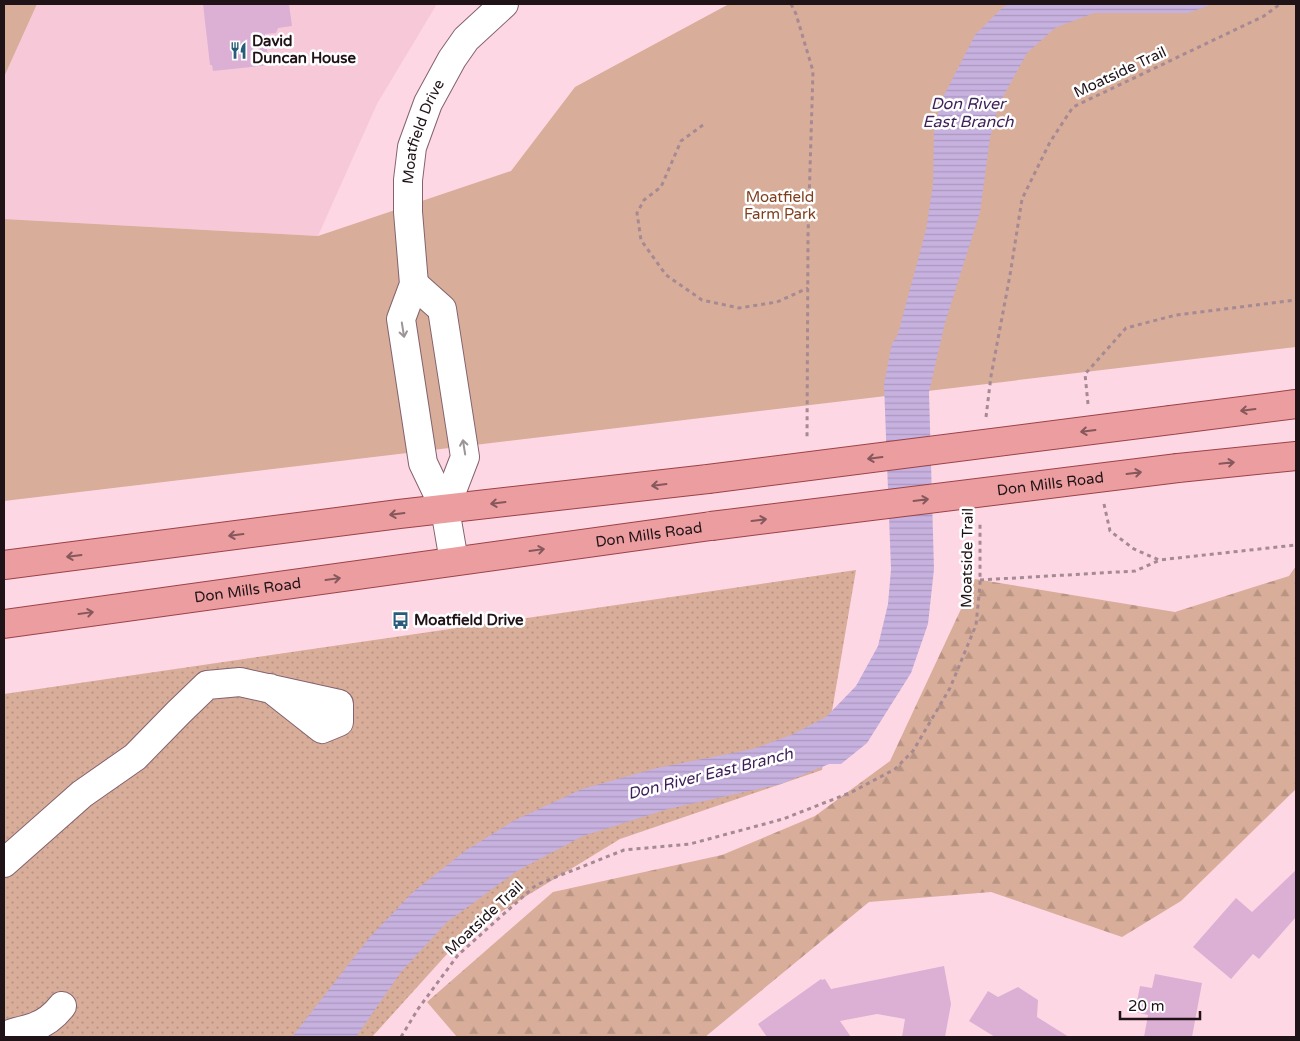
<svg xmlns="http://www.w3.org/2000/svg" width="1300" height="1041" viewBox="0 0 1300 1041" font-family="'Varela Round',sans-serif">
  <defs>
    <pattern id="grass-dots" width="8" height="8" patternUnits="userSpaceOnUse" patternTransform="scale(1.25)"><rect width="8" height="8" fill="#d8ad99"/><path d="M2 2h.1M6 6h.1" fill="none" stroke="#b99483" stroke-width="1.8" stroke-linecap="round"/></pattern>
    <pattern id="forest-firs" width="22" height="20" patternUnits="userSpaceOnUse" patternTransform="scale(1.25)"><rect width="22" height="20" fill="#d8ad99"/><path d="M5 1l3.5 6h-7zM16 11l3.5 6h-7z" fill="#b99483"/></pattern>
    <pattern id="water-rules" width="6" height="5" patternUnits="userSpaceOnUse" patternTransform="scale(1.25)"><rect width="6" height="5" fill="#c7b1df"/><path d="M0 2.5h6" fill="none" stroke="#ab97bf"/></pattern>
  </defs>
  <rect width="100%" height="100%" fill="#fed7e4"/>
  <path fill="#f7c9d8" d="M37 4H437L377 104 318 236 4 219V77Z"/>
  <path fill="url(#grass-dots)" d="M856 570 822 770 620 839 466 933 372 1037H4V694Z"/>
  <path fill="url(#forest-firs)" d="M1296 566V789L1181 901 1122 937 991 892 869 902 705 1037H457L427 1002 553 892 722 855 815 816 890 761 975 579 1175 612 1289 576Z"/>
  <path fill="#d8ad99" d="M4 4H37L4 77Z
    M729 4H1296V347L4 501V219L318 236 511 171 575 87Z"/>
  <path fill="url(#water-rules)" d="M1009 4H1213L1188 13H1094L1055 28 1027 53 999 104 990 138 980 212 945 323 929 392 934 569 928 624 911 673 867 743 841 764H829L781 784 668 809 583 836 517 871 447 922 401 972 356 1037H292L369 938 413 892 465 851 513 821 582 789 657 768 753 749 791 735 826 717 856 686 878 646 888 604 891 569 884 384 892 343 897 337 926 230 933 184 934 131 941 101 975 35 1002 8Z"/>
  <path fill="#dbb0d4" d="M203 4H289L292 26 278 28 276 33 265 34 269 65 213 71 212 65H210Z
    M1296 870V917L1259 959 1253 954 1231 979 1193 947 1236 898 1252 912Z
    M944 966 951 1004 945 1037H902L905 1019 877 1014 840 1021 851 1037H767L758 1024 821 979 822 980 825 979 831 989Z
    M1155 974 1202 983 1192 1037H1144L1148 1015 1135 1012 1140 986 1152 988Z
    M1018 987 1038 1000 1037 1017 1069 1037H995L969 1021 988 991 998 997Z"/>
  <g fill="none" stroke-linecap="round" stroke-linejoin="round">
    <defs>
      <g id="minor">
        <path d="M414 284 442 309 465 457 445 509"/>
        <path id="s1" d="M454 561 445 509 423 463 401 319 414 284 408 212V180L412 147 428 103 452 59 466 39 504 4"/>
        <path d="M4 863 82 794 135 757 179 712 207 685 240 682 339 704V722L322 729 270 688"/>
        <path d="M4 1037C13 1031 24 1031 34 1027 45 1023 55 1015 62 1006"/>
      </g>
      <g id="major">
        <path d="M1171 420 1296 404"/>
        <path d="M1178 468 1296 456"/>
        <path d="M4 565 399 514 708 479"/>
        <path id="s2" d="M4 624 711 526"/>
      </g>
    </defs>
    <use href="#minor" stroke="#83626e" stroke-width="30"/>
    <use href="#major" stroke="#9b4247" stroke-width="30"/>
    <path stroke="#a68a93" stroke-width="3" stroke-dasharray="4 4" stroke-linecap="butt" d="M791 4 796 14 813 71 808 235 807 440
      M703 125 681 141 661 187 644 200 637 213 641 240 666 275 702 300 739 308 777 302 808 288
      M1088 404 1085 374 1126 328 1176 315 1296 300
      M986 417 991 376 1010 275 1022 199 1050 142 1073 107 1264 16 1280 4
      M1104 504 1110 531 1134 549 1159 560 1296 545
      M980 580 1135 571 1158 561
      M401 1037 418 1009 458 955 536 885 624 850 690 844 783 819 852 792 895 769 913 751 950 688 976 625 980 585V521"/>
    <use href="#minor" stroke="#fff" stroke-width="28"/>
    <use href="#major" stroke="#eb9da0" stroke-width="28"/>
    <defs>
      <g id="major-bridge">
        <path d="M708 479 1171 420"/>
        <path id="s3" d="M711 526 1178 468"/>
      </g>
    </defs>
    <use href="#major-bridge" stroke="#9b4247" stroke-width="30" stroke-linecap="butt"/>
    <use href="#major-bridge" stroke="#eb9da0" stroke-width="28"/>
  </g>
  <defs><path id="oneway-shaft" d="M-6 0H5M1.5-3L5.5 0L1.5 3" fill="none" stroke-width="1.6" stroke-linecap="round" stroke-linejoin="round" transform="scale(1.25)"/></defs>
  <g stroke="#9b9597">
    <use href="#oneway-shaft" transform="translate(403 330) rotate(81)"/>
    <use href="#oneway-shaft" transform="translate(464 447) rotate(-99)"/>
  </g>
  <g stroke="#86585c">
    <use href="#oneway-shaft" transform="translate(1248 410) rotate(173)"/>
    <use href="#oneway-shaft" transform="translate(1088 431) rotate(173)"/>
    <use href="#oneway-shaft" transform="translate(875 458) rotate(173)"/>
    <use href="#oneway-shaft" transform="translate(1227 463) rotate(-6)"/>
    <use href="#oneway-shaft" transform="translate(1134 473) rotate(-7)"/>
    <use href="#oneway-shaft" transform="translate(659 485) rotate(173)"/>
    <use href="#oneway-shaft" transform="translate(921 500) rotate(-7)"/>
    <use href="#oneway-shaft" transform="translate(498 503) rotate(173)"/>
    <use href="#oneway-shaft" transform="translate(397 514) rotate(173)"/>
    <use href="#oneway-shaft" transform="translate(759 520) rotate(-7)"/>
    <use href="#oneway-shaft" transform="translate(236 535) rotate(173)"/>
    <use href="#oneway-shaft" transform="translate(537 550) rotate(-8)"/>
    <use href="#oneway-shaft" transform="translate(74 556) rotate(173)"/>
    <use href="#oneway-shaft" transform="translate(333 579) rotate(-8)"/>
    <use href="#oneway-shaft" transform="translate(86 613) rotate(-8)"/>
  </g>
  <defs>
    <symbol id="restaurant-bare" viewBox="-9 -9 18 18"><path d="M-5-6h1v4h1v-4h1v4h1v-4h1v5L-1.5 .5V6h-2V.5L-5-1ZM5-6V6H3V1.5H1.5Q1.5-4 5-6Z" fill="#275d78" stroke="#fff" stroke-width="2.5" paint-order="stroke"/></symbol>
    <symbol id="bus-bare" viewBox="-9 -9 18 18"><path d="M-5-6H5V4H4V6H2V4H-2V6H-4V4H-5ZM-3.5-4V0h7V-4ZM-3.5 1.2v1.5H-2V1.2ZM2 1.2v1.5H3.5V1.2Z" fill="#275d78" stroke="#fff" stroke-width="2.5" paint-order="stroke"/></symbol>
  </defs>
  <g fill-rule="evenodd">
    <use href="#restaurant-bare" x="226" y="38" width="25" height="25"/>
    <use href="#bus-bare" x="388" y="608" width="25" height="25"/>
  </g>
  <g text-anchor="middle" stroke-width="5" stroke-linejoin="round" paint-order="stroke">
    <g font-size="15" font-weight="bold" fill="#201317" stroke="#fff" text-anchor="start">
      <text x="252" y="46">David<tspan x="252" dy="17">Duncan House</tspan></text>
      <text x="414" y="625">Moatfield Drive</text>
    </g>
    <g font-size="15" fill="#201317" stroke="#fff">
      <text transform="translate(1120 72) rotate(-25)" y="5">Moatside Trail</text>
      <text dy="5" stroke="none"><textPath href="#s1" startOffset="442">Moatfield Drive</textPath></text>
      <text dy="5" stroke="none"><textPath href="#s3" startOffset="342">Don Mills Road</textPath></text>
      <text dy="5" stroke="none"><textPath href="#s2" startOffset="651">Don Mills Road</textPath></text>
      <text transform="translate(967 558) rotate(-89)" y="5">Moatside Trail</text>
      <text dy="5" stroke="none"><textPath href="#s2" startOffset="246">Don Mills Road</textPath></text>
      <text transform="translate(484 918) rotate(-43)" y="5">Moatside Trail</text>
    </g>
    <g font-size="15" fill="#7f3f1f" stroke="#fff">
      <text x="780" y="202">Moatfield<tspan x="780" dy="17">Farm Park</tspan></text>
    </g>
    <g font-size="16" font-style="italic" fill="#3e1f57" stroke="#fff">
      <text x="968" y="109">Don River<tspan x="968" dy="18">East Branch</tspan></text>
      <text transform="translate(710 773) rotate(-14)" y="6">Don River East Branch</text>
    </g>
  </g>
  <rect width="1300" height="1041" fill="none" stroke="#201317" stroke-width="10"/>
  <path d="M1120 1011v8h80v-8" fill="none" stroke="#201317" stroke-width="2.5"/>
  <text x="1128" y="1011" font-size="15" fill="#201317" stroke="#ffffff" stroke-width="4" paint-order="stroke">20 m</text>
</svg>
